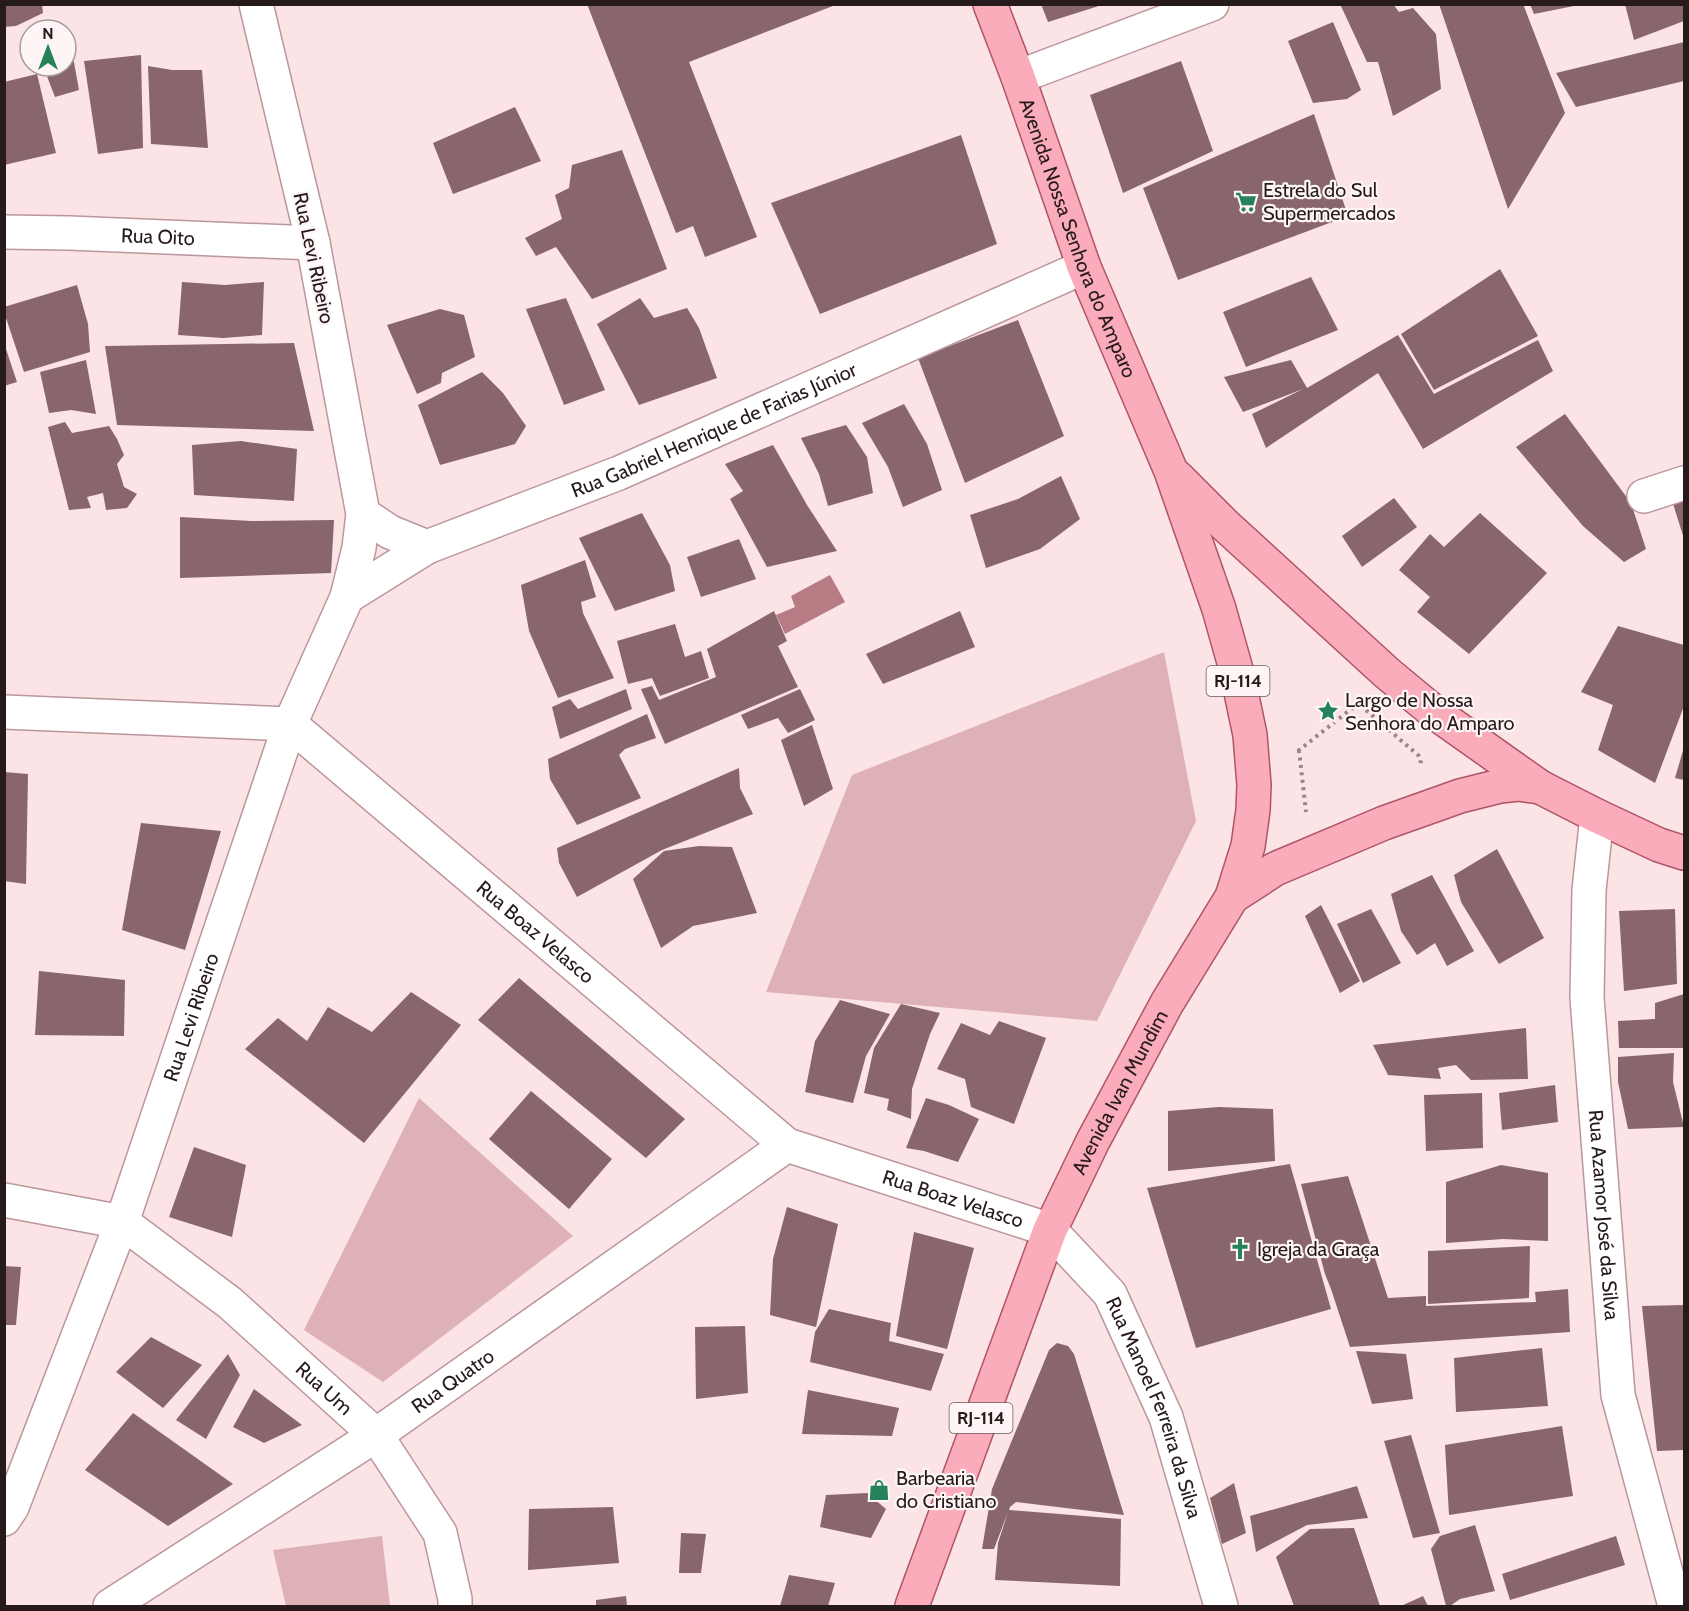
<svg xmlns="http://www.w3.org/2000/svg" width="1689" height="1611" viewBox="0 0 1689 1611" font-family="Cabin,sans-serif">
  <rect width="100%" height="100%" fill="#fbe3e6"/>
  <path fill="#ddb1b6" d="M1164 652 1196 821 1097 1021 766 992 852 775Z
    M419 1098 573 1236 383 1382 304 1330Z
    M382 1536 390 1606H286L273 1550Z"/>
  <path fill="#b77b84" d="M830 575 845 602 785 634 776 615 795 607 791 596Z"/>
  <path fill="#88666b" d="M4 4H42L43 13 16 26 4 27Z
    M587 4H838L689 62 757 237 705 257 693 226 676 233Z
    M1041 4H1102V5L1048 22Z
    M1340 4H1393L1399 12 1413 8 1436 34 1441 89 1393 116 1378 62H1367Z
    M1439 4H1523L1565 113 1508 209Z
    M1530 4H1573L1574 6 1534 14Z
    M1625 4H1684V21L1634 40Z
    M1333 22 1361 90 1347 99 1313 103 1288 41Z
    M1684 42V81L1576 107 1556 73Z
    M141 55 143 148 98 154 84 61Z
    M73 57 79 90 55 97 43 66H66V59Z
    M1181 61 1213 151 1123 193 1090 95Z
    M148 66 172 70H202L208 148 151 144Z
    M37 74 56 153 4 165V82Z
    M515 107 541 161 453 194 433 143Z
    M1314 114 1348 216 1178 280 1143 188Z
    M961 135 997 244 820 314 771 203Z
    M622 150 667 269 592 299 556 247 536 256 525 238 562 219 555 195 569 188 572 165Z
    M1500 269 1538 336 1434 390 1401 334Z
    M1311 277 1338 330 1246 367 1223 312Z
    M182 282 225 285 264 282 262 335 223 338 178 335Z
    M77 285 88 324 90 352 24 372 4 312V307Z
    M566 298 605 390 564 405 526 309Z
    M640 298 654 318 687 308 699 328 717 378 639 405 597 324Z
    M440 309 464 315 475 357 442 373 441 383 417 394 387 325Z
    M1018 320 1064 436 965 483 918 358Z
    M1398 335 1434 394 1538 340 1553 371 1423 449 1378 373 1266 448 1252 414 1303 389 1243 412 1224 377 1291 360 1307 388Z
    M294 343 314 431 117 425 105 346Z
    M5 346 17 382 4 386V347Z
    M86 360 96 414 71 410 49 413 40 372Z
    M482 372 503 393 526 426 515 444 440 465 418 405Z
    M904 404 927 444 942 490 903 507 888 467 862 423Z
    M1565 414 1631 503 1646 549 1624 562 1583 526 1516 447Z
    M65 422 72 433 109 426 117 439 124 455 117 464 124 487 137 494 127 508 106 510 103 493 87 497 91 508 69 510 48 427Z
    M846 425 867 457 873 493 828 506 819 474 801 438Z
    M241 441 297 449 294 501 194 495 192 445Z
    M773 445 807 505 837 551 767 567 730 499 743 491 725 464Z
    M1061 476 1080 519 1040 549 986 568 970 515 1018 499Z
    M1684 489V539L1670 494Z
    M1394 498 1417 527 1362 567 1342 536Z
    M642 513 670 565 675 591 615 611 579 538Z
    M1480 513 1547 573 1469 654 1417 612 1430 597 1399 570 1430 534 1444 547Z
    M180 517 251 521 334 520 331 573 180 578Z
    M739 539 756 579 701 597 687 557Z
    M585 560 596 597 581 602 583 613 614 678 558 698 529 631 521 585Z
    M774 611 787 641 778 646 798 687 665 744 641 689 652 686 659 700 716 677 707 649Z
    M960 611 975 647 883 684 866 654Z
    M675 624 685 657 701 651 709 678 660 696 652 678 628 684 617 641Z
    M1618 626 1684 645V706L1655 783 1598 750 1613 705 1581 692Z
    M626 689 632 709 560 739 552 707 570 699 578 709Z
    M800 689 815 720 788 733 778 718 748 729 741 715Z
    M647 714 656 738 625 749 619 755 641 798 577 825 550 779 548 759Z
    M812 725 833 789 804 806 781 740Z
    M1684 747V780L1675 778Z
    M739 768 740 788 753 814 662 850 577 897 559 863 557 848Z
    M4 772 28 774 26 884 4 881Z
    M141 823 221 831 185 950 122 930Z
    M699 846 732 847 757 913 693 926 661 948 633 879 664 851Z
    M1497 849 1544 938 1499 964 1461 902 1454 875Z
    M1432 875 1474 951 1447 966 1435 943 1417 955 1401 931 1391 894Z
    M1321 905 1360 981 1340 993 1305 916Z
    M1371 909 1401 963 1363 983 1337 924Z
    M1675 909 1677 984 1624 991 1619 911Z
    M39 971 125 980 124 1036 35 1035Z
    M519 978 685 1119 646 1158 478 1020Z
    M411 992 461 1025 364 1143 245 1049 278 1018 307 1041 328 1007 372 1032Z
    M1684 994V1048H1619L1618 1021 1655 1019V1003Z
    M840 1000 890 1014 866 1056 853 1103 805 1092 815 1041Z
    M901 1004 940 1013 930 1034 912 1089 911 1119 887 1110 889 1099 864 1093 874 1048Z
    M999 1021 1046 1038 1014 1124 971 1107 965 1079 937 1069 961 1023 990 1035Z
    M1526 1028 1528 1079 1471 1080 1456 1065 1438 1068 1441 1079 1388 1075 1373 1045Z
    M1674 1053 1673 1082 1684 1127 1628 1129 1618 1082V1057Z
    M1555 1085 1558 1122 1502 1130 1499 1093Z
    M531 1091 612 1159 569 1209 489 1139Z
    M1482 1093 1483 1148 1426 1151 1424 1095Z
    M926 1098 949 1105 979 1119 958 1162 924 1151 906 1148Z
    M1219 1107 1273 1109 1275 1161 1168 1171V1111Z
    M194 1147 246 1165 232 1237 169 1217Z
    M1290 1164 1331 1309 1196 1348 1147 1188Z
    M1501 1165 1548 1173V1241L1503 1239 1446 1243V1182Z
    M1348 1176 1388 1298 1426 1296V1306L1536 1302 1535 1292 1568 1289 1570 1332 1350 1347 1331 1289 1325 1274 1301 1184Z
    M787 1207 838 1224 816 1327 770 1315 773 1259Z
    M914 1232 974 1248 947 1349 896 1336Z
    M1530 1246 1529 1298 1428 1304V1251Z
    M4 1266 21 1267 16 1325H4Z
    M1684 1305V1450L1657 1451 1642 1306Z
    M829 1309 891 1323 889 1341 944 1354 931 1391 810 1362 815 1332Z
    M745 1326 748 1393 696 1399 695 1327Z
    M151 1337 202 1365 163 1408 116 1372Z
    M1057 1343 1068 1346 1074 1354 1124 1515 1016 1502 1010 1507 1009 1510 1121 1519 1120 1586 995 1580 998 1543 1008 1512 994 1549H982L992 1489 1049 1350Z
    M1542 1348 1548 1406 1456 1412 1454 1358Z
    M1356 1351 1406 1354 1413 1399 1372 1404Z
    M228 1354 240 1375 206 1439 176 1420Z
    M254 1389 302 1425 264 1443 233 1427Z
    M808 1390 899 1408 892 1436 802 1434Z
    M133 1413 233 1484 168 1526 85 1470Z
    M1562 1426 1573 1496 1449 1515 1445 1445Z
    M1411 1435 1440 1533 1413 1538 1384 1441Z
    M1234 1483 1246 1533 1222 1544 1210 1498Z
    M1357 1486 1368 1518 1307 1525 1256 1552 1250 1516Z
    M867 1493 886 1509 871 1538 820 1527 826 1495Z
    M613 1507 619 1563 528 1570 529 1509Z
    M1475 1525 1495 1591 1460 1599 1450 1606H1446L1431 1549 1440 1536Z
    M1354 1528 1380 1606H1294L1276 1557 1310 1529Z
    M681 1533 706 1534 701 1573H679Z
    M1616 1536 1625 1565 1510 1600 1502 1574Z
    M789 1575 835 1583 828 1606H780Z
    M626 1596 627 1606H596V1600Z
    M1423 1596 1428 1606H1401Z"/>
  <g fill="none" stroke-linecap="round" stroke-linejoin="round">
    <defs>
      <g id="street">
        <path d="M1018 77 1212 4"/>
        <path id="s1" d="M4 232 69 233 313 243"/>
        <path d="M1644 496 1684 483"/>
        <path d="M363 514 390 532 427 547"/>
        <path id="s2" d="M347 597 427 547 619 473 1084 267"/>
        <path id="s3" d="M4 712 290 724 787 1145 1050 1230 1110 1294 1166 1417 1221 1606"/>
        <path id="s4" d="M1597 816 1589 890 1587 998 1618 1395 1675 1606"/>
        <path id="s5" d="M4 1200 122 1222 230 1303 376 1435 440 1533 455 1599V1606"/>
        <path id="s6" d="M4 1519 12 1507 122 1222 290 724 347 597 359 548 363 514 313 243 256 4"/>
        <path id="s7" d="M110 1606 376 1435 787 1145"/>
      </g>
      <g id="primary">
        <path id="s8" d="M990 4 1018 77 1084 267 1171 471 1219 609 1237 673 1250 735 1254 785 1253 810 1248 846 1232 897"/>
        <path d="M1177 477 1225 525 1387 673 1434 712 1540 787 1597 816 1659 845 1684 853"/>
        <path id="s9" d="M912 1606 1050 1230 1093 1141 1167 1003 1232 897 1275 869 1384 823 1460 796 1500 786 1518 784 1540 787"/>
      </g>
    </defs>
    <use href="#street" stroke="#bb979c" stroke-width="36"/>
    <use href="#primary" stroke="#ae5566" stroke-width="36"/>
    <path stroke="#978587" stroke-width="4" stroke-dasharray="3 4.5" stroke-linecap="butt" d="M1366 710 1419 756 1421 760 1420 767
      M1299 750 1306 812
      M1298 751 1360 702"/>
    <use href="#street" stroke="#fff" stroke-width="33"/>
    <use href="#primary" stroke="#faacbb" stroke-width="33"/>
  </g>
  <defs>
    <symbol id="supermarket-bare" viewBox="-9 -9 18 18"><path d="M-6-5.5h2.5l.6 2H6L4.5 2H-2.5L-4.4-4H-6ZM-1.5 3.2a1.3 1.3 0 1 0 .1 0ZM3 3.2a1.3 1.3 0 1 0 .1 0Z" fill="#258259" stroke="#fdf5f6" stroke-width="2.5" paint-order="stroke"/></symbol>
    <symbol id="sight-bare" viewBox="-9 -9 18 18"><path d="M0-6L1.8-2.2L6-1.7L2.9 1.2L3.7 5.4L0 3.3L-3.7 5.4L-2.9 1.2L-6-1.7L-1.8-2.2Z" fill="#258259" stroke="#fdf5f6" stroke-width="2.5" paint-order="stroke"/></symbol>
    <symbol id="church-bare" viewBox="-9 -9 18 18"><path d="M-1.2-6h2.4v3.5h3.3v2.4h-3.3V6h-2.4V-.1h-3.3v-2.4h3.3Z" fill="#258259" stroke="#fdf5f6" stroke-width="2.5" paint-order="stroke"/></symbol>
    <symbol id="shop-bare" viewBox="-9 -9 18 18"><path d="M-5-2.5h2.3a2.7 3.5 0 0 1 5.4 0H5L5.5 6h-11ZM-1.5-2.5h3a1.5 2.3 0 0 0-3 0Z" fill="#258259" stroke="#fdf5f6" stroke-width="2.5" paint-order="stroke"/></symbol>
  </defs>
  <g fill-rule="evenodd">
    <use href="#supermarket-bare" x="1231" y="187" width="30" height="30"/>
    <use href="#sight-bare" x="1313" y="696" width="30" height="30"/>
    <use href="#church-bare" x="1225" y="1234" width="30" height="30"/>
    <use href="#shop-bare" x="864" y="1475" width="30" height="30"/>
  </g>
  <g text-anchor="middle" stroke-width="4.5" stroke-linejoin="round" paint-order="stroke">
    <g fill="#fdf5f6" stroke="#675c5d" stroke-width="1.5">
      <rect x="1206.5" y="666" width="63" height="30" rx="4.5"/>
      <rect x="949.5" y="1403" width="63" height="30" rx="4.5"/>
    </g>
    <g font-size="18" font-weight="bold" fill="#271a1b">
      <text x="1238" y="687">RJ-114</text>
      <text x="981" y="1424">RJ-114</text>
    </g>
    <g font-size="20" fill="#271a1b" stroke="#fdf5f6" text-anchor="start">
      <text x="1263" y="197">Estrela do Sul<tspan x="1263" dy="23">Supermercados</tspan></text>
      <text x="1345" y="707">Largo de Nossa<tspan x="1345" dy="23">Senhora do Amparo</tspan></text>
      <text x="1257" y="1256">Igreja da Graça</text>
      <text x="896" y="1485">Barbearia<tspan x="896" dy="23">do Cristiano</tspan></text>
    </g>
    <g font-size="20" fill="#271a1b" stroke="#fdf5f6">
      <text dy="7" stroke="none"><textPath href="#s1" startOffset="154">Rua Oito</textPath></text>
      <text dy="7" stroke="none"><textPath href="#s8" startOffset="250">Avenida Nossa Senhora do Amparo</textPath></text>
      <text transform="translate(314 258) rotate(78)" y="7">Rua Levi Ribeiro</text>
      <text dy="7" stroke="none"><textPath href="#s2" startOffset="404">Rua Gabriel Henrique de Farias Júnior</textPath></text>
      <text dy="7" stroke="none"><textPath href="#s3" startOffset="608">Rua Boaz Velasco</textPath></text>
      <text dy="7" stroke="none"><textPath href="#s6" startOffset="536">Rua Levi Ribeiro</textPath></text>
      <text dy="7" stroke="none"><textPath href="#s9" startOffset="555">Avenida Ivan Mundim</textPath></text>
      <text dy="7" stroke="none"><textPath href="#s3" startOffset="1112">Rua Boaz Velasco</textPath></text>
      <text dy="7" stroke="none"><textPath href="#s4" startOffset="400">Rua Azamor José da Silva</textPath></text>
      <text dy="7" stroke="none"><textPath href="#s7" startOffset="410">Rua Quatro</textPath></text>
      <text dy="7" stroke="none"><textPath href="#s5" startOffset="382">Rua Um</textPath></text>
      <text dy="7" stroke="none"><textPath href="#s3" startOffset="1424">Rua Manoel Ferreira da Silva</textPath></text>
    </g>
  </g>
  <rect width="1689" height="1611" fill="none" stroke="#271a1b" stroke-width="12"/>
  <g transform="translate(48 48)"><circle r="28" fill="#fdf5f6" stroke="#a79d9e" stroke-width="1.5"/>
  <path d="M0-4.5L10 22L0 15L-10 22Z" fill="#258259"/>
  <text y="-9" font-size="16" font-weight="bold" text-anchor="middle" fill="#271a1b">N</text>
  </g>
</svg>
